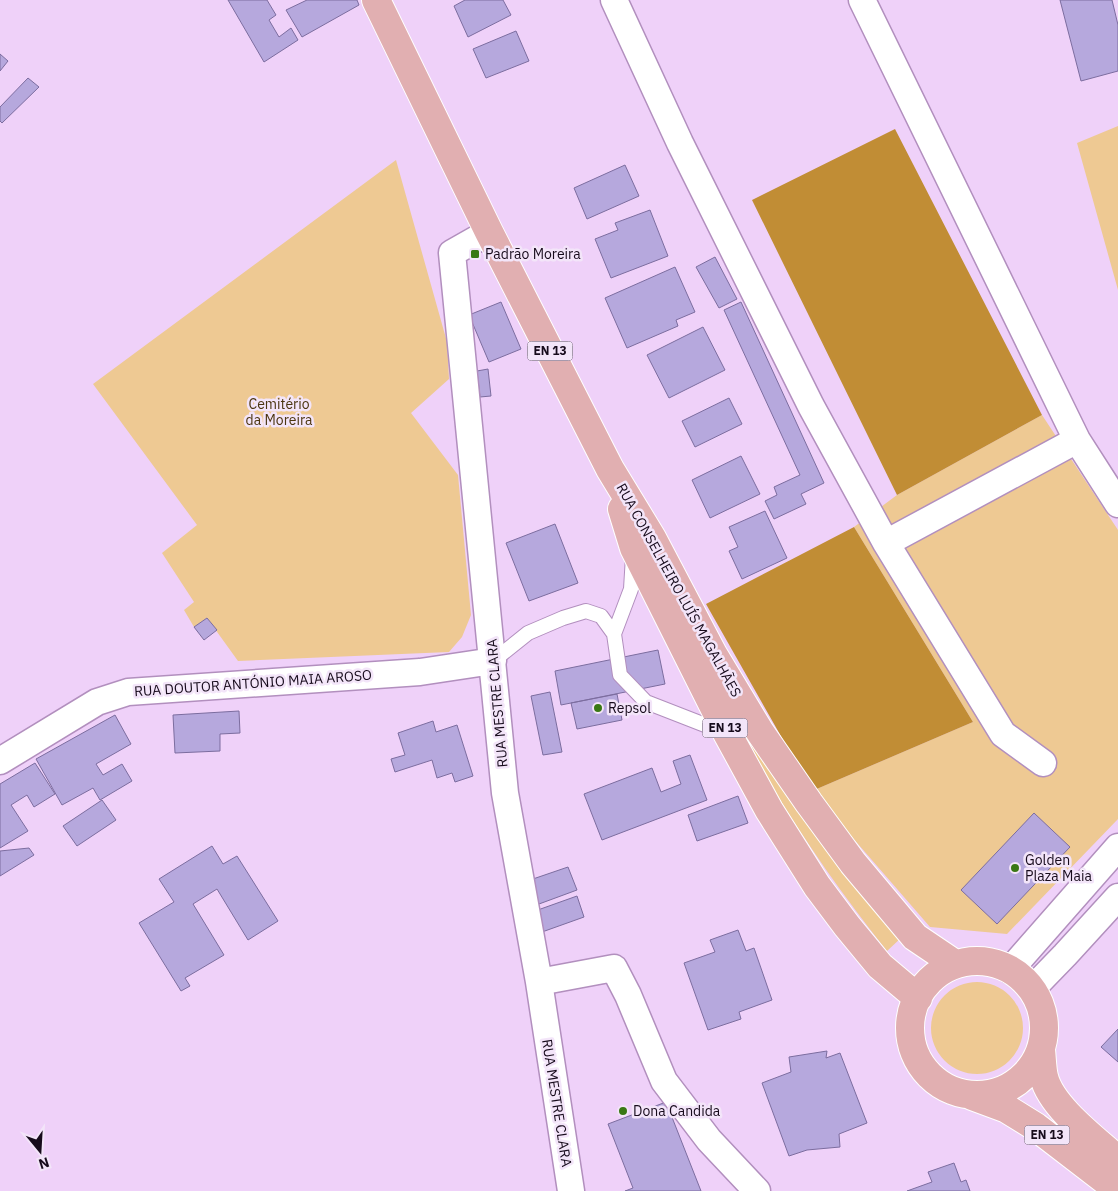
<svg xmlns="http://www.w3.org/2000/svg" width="1118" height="1191" viewBox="0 0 1118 1191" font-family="'IBM Plex Sans',sans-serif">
  <rect width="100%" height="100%" fill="#efd1f9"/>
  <path fill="#eec993" d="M1118 126V290L1077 143Z
    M396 160 447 342 449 379 411 413 458 475 471 615 462 637 449 652 238 661 207 618 194 627 184 610 194 602 162 553 197 525 93 384Z
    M1042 415 1118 530V819L1007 934 930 927 812 791 973 722 854 527 897 495Z
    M728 698 901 938 887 951C844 897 805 842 770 783 755 755 742 726 728 698Z
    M931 1028a46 46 0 1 1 92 0a46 46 0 1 1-92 0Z"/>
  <path fill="#c18d35" d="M895 129 1042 415 897 495 752 200Z
    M854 527 973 722 812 791 706 604Z"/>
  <path fill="#b6a8dd" stroke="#7c6d9f" d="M228 0H267L276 15 269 20 279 37 291 28 298 40 264 62Z
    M307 0H357L359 5 302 37 286 10Z
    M465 0H503L511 15 468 37 454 6Z
    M1060 0H1112L1118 25V71L1081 81Z
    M516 31 529 61 486 78 473 49Z
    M0 54 8 61 0 71Z
    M28 78 39 87 2 123 0 121V107Z
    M625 165 639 196 587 219 574 188Z
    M650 210 668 256 611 278 595 239 618 230 615 223Z
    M715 257 737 299 719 308 696 267Z
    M675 267 695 312 676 320 678 326 627 348 605 298Z
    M501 302 521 349 489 362 469 315Z
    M741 302 824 483 801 494 806 504 774 519 765 501 777 495 774 487 800 475 724 310Z
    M703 327 725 370 669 398 647 355Z
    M488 369 491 396 480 397 477 371Z
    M729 398 742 424 695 447 682 421Z
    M741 456 760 494 710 518 692 480Z
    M765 511 787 558 742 579 729 551 738 547 729 527Z
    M555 524 578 583 529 601 506 543Z
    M207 618 217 630 204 640 194 627Z
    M658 650 665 684 561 705 555 671Z
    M550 692 562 752 543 755 531 696Z
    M617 694 622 720 577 729 571 703Z
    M239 711 240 733 220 734V751L175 753 173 715Z
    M115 715 131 744 96 764 103 775 122 764 132 781 100 800 93 788 62 805 36 759Z
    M433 721 436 732 457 725 473 776 455 782 452 773 437 778 432 760 395 772 391 759 405 755 398 733Z
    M690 755 707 800 602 840 584 794 652 768 661 792 681 784 673 761Z
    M35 763 55 794 34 807 27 795 11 805 28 831 0 848V784Z
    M738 796 748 823 697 841 688 815Z
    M102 800 116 820 77 846 63 826Z
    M1034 813 1070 847 997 924 961 890Z
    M212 846 223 864 237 856 278 921 248 940 217 889 193 904 224 955 185 978 190 986 181 991 139 923 174 902 159 879Z
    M29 848 34 855 0 876V851Z
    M568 867 577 890 539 904 530 880Z
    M577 896 584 917 542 932 535 911Z
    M738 930 746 951 754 948 772 1000 739 1012 741 1019 708 1030 684 963 715 952 710 940Z
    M1118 1029V1062L1101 1047Z
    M827 1051 826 1058 840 1053 867 1123 839 1134 840 1147 807 1150 789 1156 762 1083 791 1072 789 1057Z
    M666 1102 701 1191H625L633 1188 608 1124Z
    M954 1163 961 1182 966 1180 970 1191H907L932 1182 928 1172Z"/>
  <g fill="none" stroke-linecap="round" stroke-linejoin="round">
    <defs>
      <path id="service" d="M633 556 631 589 614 634 620 675 646 702 723 732
        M493 661 528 633 563 618 586 611 601 616 614 634"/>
      <path id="minor" d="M614 0 680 143 811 406 886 543 1003 734 1043 763
        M862 0 1077 440 1118 504
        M489 232 452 253 505 793 539 982 571 1191
        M886 543 1077 440
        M0 761 97 702 128 692 420 672 493 661
        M1010 970 1118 847
        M539 982 614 968 628 995 664 1081 709 1140 757 1191
        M1032 989 1065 955 1118 897"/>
      <path id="primary" d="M376 0 489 232 610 469 652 538 713 654 760 732 809 803 853 863 915 937 955 964
        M622 509 634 548 727 733 769 810 817 886 847 926 880 966 918 998
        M910 1028a67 67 0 1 1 134 0a67 67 0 1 1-134 0Z
        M1041 1050C1042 1059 1042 1069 1044 1077 1051 1107 1096 1140 1118 1160
        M972 1096 1007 1109 1036 1127 1118 1190"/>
    </defs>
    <use href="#service" stroke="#b28fbe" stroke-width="16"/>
    <use href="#minor" stroke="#b28fbe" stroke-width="29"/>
    <use href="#primary" stroke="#fff" stroke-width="30"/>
    <use href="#service" stroke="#fff" stroke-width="14"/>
    <use href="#minor" stroke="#fff" stroke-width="26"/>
    <use href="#primary" stroke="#e1afb1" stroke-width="28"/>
  </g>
  <g fill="#397814" stroke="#f3e5f9" stroke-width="2">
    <rect x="470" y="249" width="10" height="10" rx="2.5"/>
    <circle cx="598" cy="708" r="5"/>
    <circle cx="1015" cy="868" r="5"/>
    <circle cx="623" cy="1111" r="5"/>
  </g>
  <g text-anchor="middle" stroke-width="5" stroke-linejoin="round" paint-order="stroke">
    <g fill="#f3e5f9" stroke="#594c5e" stroke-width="1">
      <rect x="527.5" y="341.5" width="45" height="19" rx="4"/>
      <rect x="702.5" y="718.5" width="45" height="19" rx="4"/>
      <rect x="1024.5" y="1125.5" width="45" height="19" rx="4"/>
    </g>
    <g font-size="12" font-weight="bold" fill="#170b1c">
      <text x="550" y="355">EN 13</text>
      <text x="725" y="732">EN 13</text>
      <text x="1047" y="1139">EN 13</text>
    </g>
    <g font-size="14" fill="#170b1c" stroke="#f3e5f9" text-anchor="start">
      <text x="485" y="259">Padrão Moreira</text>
      <text x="608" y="713">Repsol</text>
      <text x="1025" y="865">Golden<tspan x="1025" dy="16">Plaza Maia</tspan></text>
      <text x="633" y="1116">Dona Candida</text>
    </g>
    <g font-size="14" fill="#4b3510" stroke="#f3e5f9">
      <text x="279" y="409">Cemitério<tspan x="279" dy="16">da Moreira</tspan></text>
    </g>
    <g font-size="14" fill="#170b1c" stroke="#f3e5f9">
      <text transform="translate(679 590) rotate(61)" y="5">RUA CONSELHEIRO LUÍS MAGALHÃES</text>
      <text transform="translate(253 683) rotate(-4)" y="5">RUA DOUTOR ANTÓNIO MAIA AROSO</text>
      <text transform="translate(497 703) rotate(-95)" y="5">RUA MESTRE CLARA</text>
      <text transform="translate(557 1103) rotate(81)" y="5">RUA MESTRE CLARA</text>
    </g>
  </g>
  <g transform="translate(40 1151) rotate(162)" stroke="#f3e5f9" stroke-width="4" paint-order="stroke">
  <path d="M0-4L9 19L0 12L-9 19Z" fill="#170b1c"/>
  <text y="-8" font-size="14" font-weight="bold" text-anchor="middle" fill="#170b1c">N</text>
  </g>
</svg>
